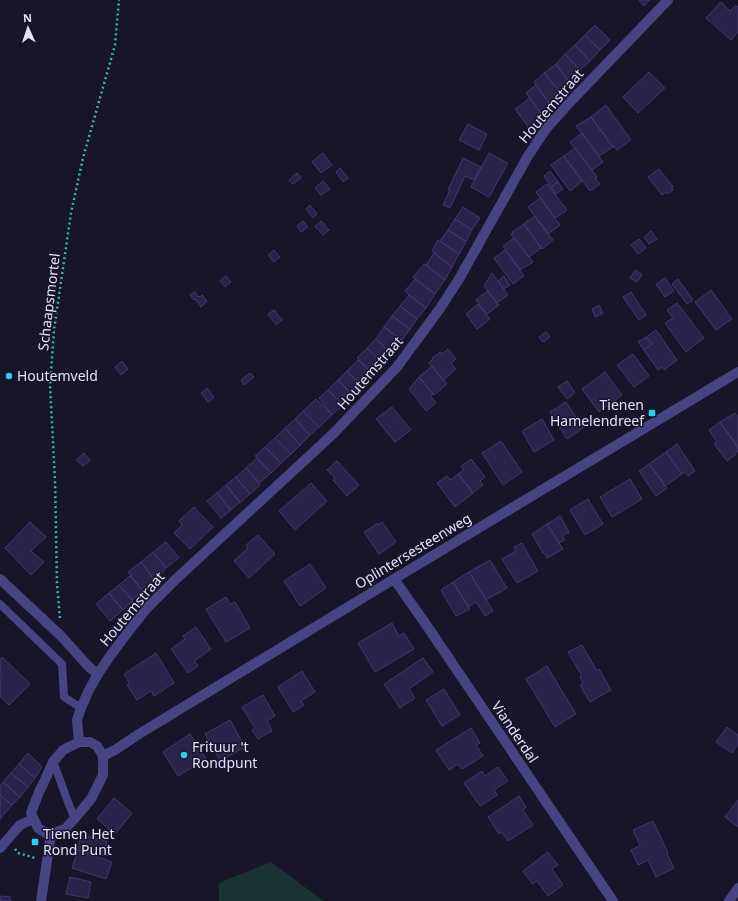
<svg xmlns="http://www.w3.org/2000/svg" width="738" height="901" viewBox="0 0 738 901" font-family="'Noto Sans',sans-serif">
  <rect width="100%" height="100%" fill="#18142a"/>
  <path fill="#183332" d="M271 862 324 901H219V883Z"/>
  <path fill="#2a2249" stroke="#423772" d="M639 0H650L644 6Z
    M721 2 730 11 736 5 738 7V32L731 40 706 18Z
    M595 25 610 40 600 50 585 35Z
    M585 35 600 50 590 61 575 45Z
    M575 45 590 61 580 70 565 54Z
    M565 54 580 70 570 83 556 64Z
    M556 64 570 83 561 93 544 73Z
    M649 72 665 88 638 113 623 97Z
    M544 73 561 93 550 104 534 82Z
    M536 85 550 104 542 115 526 93Z
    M530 98 542 115 529 128 515 109Z
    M606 105 631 140 617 150 614 146 613 147 591 117Z
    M591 117 613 147 599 156 576 126Z
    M468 124 487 134 479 150 459 140Z
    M582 133 603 162 592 170 570 142Z
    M575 148 597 177 595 178 600 184 590 191 564 156Z
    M323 153 332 165 321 173 312 162Z
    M489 153 508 163 489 197 471 187Z
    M564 156 582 181 570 191 551 165Z
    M463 158 481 167 474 180 465 176 450 208 443 205 450 190H448Z
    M340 168 348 178 343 182 336 172Z
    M659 169 673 187 671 188 673 190 668 194 666 192 662 195 648 177Z
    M550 171 558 182 551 187 544 176Z
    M297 173 301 178 293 184 289 180Z
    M323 181 330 189 321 195 315 188Z
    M558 182 563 189 556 194 551 187Z
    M547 184 567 210 555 218 536 192Z
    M540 198 560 225 548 234 528 207Z
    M310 205 317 214 313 218 306 209Z
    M463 207 480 218 472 230 455 219Z
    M535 216 553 240 542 249 524 224 528 220V221Z
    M455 219 472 230 466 241 448 230Z
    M303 221 308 227 301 232 297 226Z
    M321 221 329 230 323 235 315 226Z
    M524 224 541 248 529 257 511 234 513 233 512 232Z
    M448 230 466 242 459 254 440 241Z
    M651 231 657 239 649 244 644 237Z
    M514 238 533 262 520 270 503 246Z
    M639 239 646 248 638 254 631 245Z
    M438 240 459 254 452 267 432 251Z
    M274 250 280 257 274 262 268 255Z
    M505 250 524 276 513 284 494 258Z
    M434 253 452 267 445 280 426 265Z
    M424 264 426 265 445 280 435 294 413 277Z
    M636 270 642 275 637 282 630 278Z
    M492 273 508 295 497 303 484 286Z
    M226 276 231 282 225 287 220 281Z
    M504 276 510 285 504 289 498 281Z
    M665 278 674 291 665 297 656 284Z
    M415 279 435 294 426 308 409 295 405 291Z
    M678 279 693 300 687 304 672 284Z
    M711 290 732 319 716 330 695 302Z
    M487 291 499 305 487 314 476 300Z
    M195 292 198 297 199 296 200 297 202 295 207 301 201 307 195 299 194 300 190 295Z
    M631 292 646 315 639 320 623 297Z
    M409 295 426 308 417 319 400 306Z
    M677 303 704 338 686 352 665 323 673 318 667 310Z
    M478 304 490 319 477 329 466 314Z
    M599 305 603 313 595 317 592 309Z
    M400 306 417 319 410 329 392 316Z
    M274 310 282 320 276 325 268 314Z
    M392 316 410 329 402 340 384 327Z
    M384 327 402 340 390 352 376 339Z
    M656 330 677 360 664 370 662 367 658 370 644 350 652 344 646 337Z
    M546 332 550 337 543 342 539 337Z
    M646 337 652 344 644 350 638 342Z
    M376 339 390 352 381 362 367 348Z
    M367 348 381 362 371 372 357 358Z
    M448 349 456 359 451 363 456 369 443 380 429 363 433 359 432 358 440 352 442 354Z
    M633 354 649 376 634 387 617 365Z
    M358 360 373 374 361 386 347 371Z
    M122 361 128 369 121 375 115 367Z
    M432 366 447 384 434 395 419 377Z
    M347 371 362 388 353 396 338 380Z
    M605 372 622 395 610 404 606 403V407L599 412 582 389Z
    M250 373 254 377 244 385 241 380Z
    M419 377 433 394 431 396 436 403 426 411 409 389Z
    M338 380 353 396 343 405 328 390Z
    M567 381 575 393 567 399 558 387Z
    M207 388 214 397 208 402 201 393Z
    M328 390 343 405 332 415 319 398Z
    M316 399 332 415 319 427 303 411Z
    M566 402 583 428 567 439 550 412Z
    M392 407 411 430 395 442 376 419Z
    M303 411 319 427 310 435 295 419Z
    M735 413 738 417V447L720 422Z
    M295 419 310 435 300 445 285 428Z
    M542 419 554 440 534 452 522 431Z
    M720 422 738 448V451L735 454V455L727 461 714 444 717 442 709 430Z
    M285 428 300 445 291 454 275 438Z
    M275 438 291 454 281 463 265 447Z
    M501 441 522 472 503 485 482 453Z
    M677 444 695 471 688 476 685 472 682 474 666 452Z
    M265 447 281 463 271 473 255 456Z
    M666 452 682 474 665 486 649 464Z
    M84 453 90 460 83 466 76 460Z
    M257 458 271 473 259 483 246 468Z
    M471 459 485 477 480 481 483 485 473 493 458 474 464 470 461 466Z
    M337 461 359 485 347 496 333 480 335 478 327 470Z
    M649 464 667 488 656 496 639 471Z
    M246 468 260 485 250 494 236 477Z
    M458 474 473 493 455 507 437 483 447 476 451 480Z
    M236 477 250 494 240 503 226 485Z
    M630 479 642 499 612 517 600 497Z
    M311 483 327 501 295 530 279 511Z
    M226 485 240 502 231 510 217 493Z
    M217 493 231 510 221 518 207 501Z
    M588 499 603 524 585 535 570 510Z
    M194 507 213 527 190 549 174 533 182 525 179 521Z
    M560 516 569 532 562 536 565 540 559 543 547 524Z
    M30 522 46 537 31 551 44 562 31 575 5 548Z
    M382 522 396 542 379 554 364 532 378 523 379 525Z
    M547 524 563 549 547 558 544 553H543L532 534Z
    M258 535 275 554 249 578 234 561 248 548 246 545Z
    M166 542 179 558 166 568 153 552Z
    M522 543 538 571 517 583 502 559 516 551 514 547Z
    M153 552 166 568 155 581 141 562Z
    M490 560 507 588 486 600 469 572Z
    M141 562 155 581 143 591 128 572Z
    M310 564 326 588 300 606 284 581Z
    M469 572 493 611 485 616 476 602 468 607 453 582Z
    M130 576 143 591 132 600 119 585Z
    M453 582 470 609 456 616 441 590Z
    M119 585 133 601 123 610 109 593Z
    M109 593 123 610 110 621 96 604Z
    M226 597 230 604 235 602 250 628 226 642 206 609Z
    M392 623 399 636 404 633 414 649 375 672 358 643Z
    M196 627 211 649 194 661 198 666 188 673 171 649 185 639 183 636Z
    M582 645 597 671 599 669 611 690 590 702 580 685 583 683 580 677 582 676 568 652Z
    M156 653 174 683 154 696 151 691 137 700 127 685 130 684 124 674Z
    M2 657 30 684 9 705 0 696V678L2 676 0 674V660Z
    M423 658 433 672 409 689 415 698 400 708 384 684Z
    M547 666 576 714 555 727 526 679Z
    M302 671 315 692 301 701 304 705 293 712 278 687Z
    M444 689 460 715 442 726 426 700Z
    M263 695 275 716 267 721 272 731 258 739 252 730 255 728 242 707Z
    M230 720 245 747 220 761 205 734Z
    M727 727 738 735V744L732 753 716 742Z
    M471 728 480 743 476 745 483 756 462 769 458 764 449 770 436 750Z
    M190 734 206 759 178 776 163 752Z
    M28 753 42 767 35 778 19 764Z
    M19 764 35 778 28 787 11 773Z
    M498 767 508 781 494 790 497 795 480 806 464 783 482 771 485 776Z
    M11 773 28 787 20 797 3 782Z
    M3 782 20 797 12 805 0 795V786Z
    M0 795 12 805 0 819Z
    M519 796 526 807 523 810 533 825 508 841 502 832 499 834 488 817Z
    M114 798 132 813 115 834 97 819Z
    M738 800V827L725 817Z
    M653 821 668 853 667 854 674 868 656 877 648 860 638 865 631 850 640 846 633 830Z
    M81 835 107 841 104 856 78 850Z
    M78 850 112 862 106 879 72 868Z
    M548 852 558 865 552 869 563 885 548 896 537 881 532 884 523 871Z
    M70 877 91 882 88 898 66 894Z
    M1 896 11 897 10 901H12H0Z"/>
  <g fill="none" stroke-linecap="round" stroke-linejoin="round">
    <path stroke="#3fb2aa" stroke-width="2.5" stroke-dasharray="2 3" stroke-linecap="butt" d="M60 618 57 584 55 480 50 385 54 330 71 213 83 158 115 45 119 0
      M15 849 18 853 35 858"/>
    <path stroke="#474484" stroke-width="8" d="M0 604 62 664 64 697 81 708
      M53 762C61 780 66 801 75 818"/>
    <path stroke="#474484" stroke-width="10" d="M0 579 61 636 89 667 98 674
      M394 579 425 623 613 901
      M729 901 738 888"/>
    <path stroke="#474484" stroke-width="10" d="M79 742 77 720 81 708 89 690 98 674 110 656 132 627 148 607 175 580 333 434 397 367 441 307 459 279 528 156 546 129 572 100 668 0
      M79 742H90L97 746 103 756V775L91 799 75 818 65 829 51 834 46 833 38 828 31 813 39 792 44 782 53 762 63 750Z
      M103 756 115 750 139 734 394 579 738 372
      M0 848 20 825 33 819
      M41 901 51 834"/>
  </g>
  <g fill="#21d4e7" stroke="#18142a" stroke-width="1.5">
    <circle cx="9" cy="376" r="4"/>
    <rect x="648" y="409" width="8" height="8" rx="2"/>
    <circle cx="184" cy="755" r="4"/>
    <rect x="31" y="838" width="8" height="8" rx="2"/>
  </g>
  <g text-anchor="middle" stroke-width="3" stroke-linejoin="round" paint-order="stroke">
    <g font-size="14" fill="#e3e0fc" stroke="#18142a">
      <text transform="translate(551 106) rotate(-50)" y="5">Houtemstraat</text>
      <text transform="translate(49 302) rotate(-83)" y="5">Schaapsmortel</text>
      <text transform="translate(370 373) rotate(-49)" y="5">Houtemstraat</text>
      <text transform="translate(413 551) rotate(-31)" y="5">Oplintersesteenweg</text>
      <text transform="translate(132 609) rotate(-50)" y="5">Houtemstraat</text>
      <text transform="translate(515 732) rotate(56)" y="5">Vianderdal</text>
    </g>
    <g font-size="14" fill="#e3e0fc" stroke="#18142a" text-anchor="start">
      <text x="17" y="381">Houtemveld</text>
      <text x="644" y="410" text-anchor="end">Tienen<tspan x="644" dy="16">Hamelendreef</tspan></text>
      <text x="192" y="752">Frituur 't<tspan x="192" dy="16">Rondpunt</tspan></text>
      <text x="43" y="839">Tienen Het<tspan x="43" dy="16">Rond Punt</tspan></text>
    </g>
  </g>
  <g transform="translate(28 28) rotate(357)" stroke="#18142a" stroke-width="3" paint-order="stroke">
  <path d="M0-3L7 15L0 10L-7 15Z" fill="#e3e0fc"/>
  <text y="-6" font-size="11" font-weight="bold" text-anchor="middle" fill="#e3e0fc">N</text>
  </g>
</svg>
